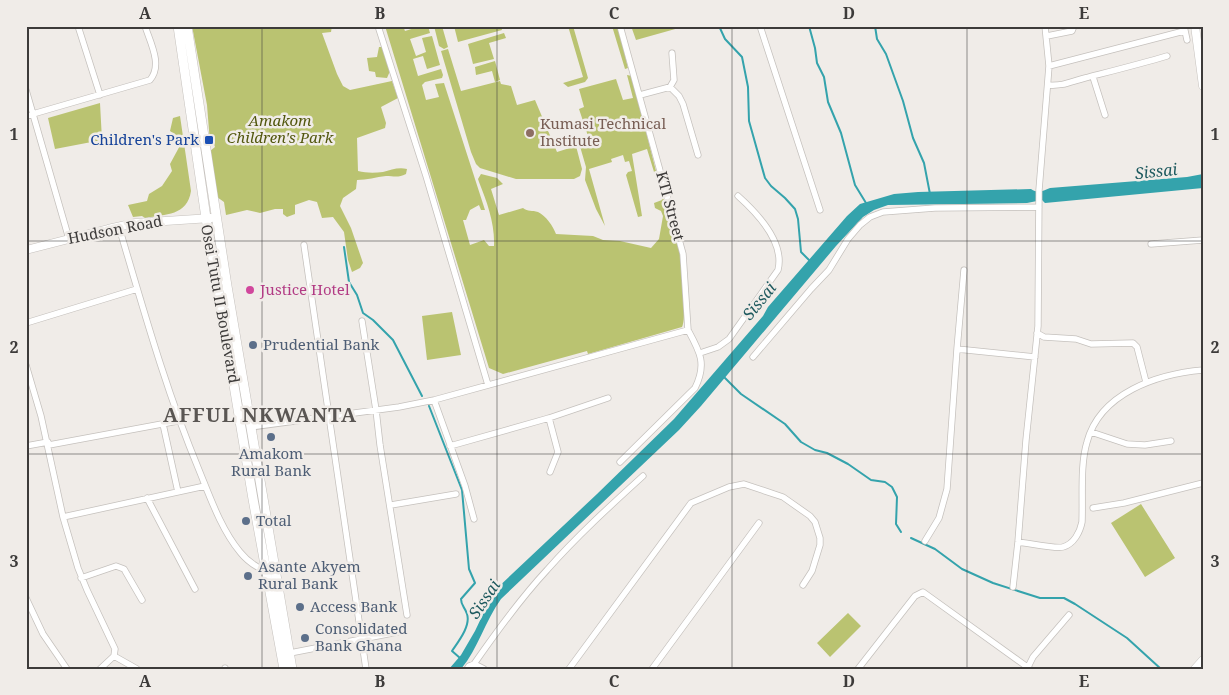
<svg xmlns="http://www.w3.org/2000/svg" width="1229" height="695" viewBox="0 0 1229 695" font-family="'Noto Serif',serif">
  <rect width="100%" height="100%" fill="#f0ece8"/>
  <path fill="#bac371" d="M192 26H332L331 32 322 33 337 74 343 86 350 90 392 81 398 98 381 107 386 123 385 128 357 138 358 171C366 173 374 173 383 172 391 170 398 167 407 169L406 174C398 178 394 176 386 176 376 177 367 180 357 180L356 189 343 198 340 206 351 228 363 263 360 268 352 272 348 260 344 232 333 217 322 218 317 202 309 200 295 205V214L287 217 283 214V209H275L260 213 247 210 226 215 224 202 217 197 210 151 215 147 214 144 210 143 207 105Z
    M385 26H403L405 31 421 26H428L430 33 410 39 416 56 426 52 422 38 432 36 440 65 427 69 423 56 413 59 418 76 441 69 443 75 442 78 425 82 422 85 426 100 439 97 435 84 444 83 485 210H481L479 205 470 210 466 220H463L470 245 484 240 489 246H494C495 224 487 202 479 182L478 179 481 174 497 178 503 184 491 189 499 215 523 208C528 212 532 210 538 212 546 216 553 226 556 234L593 236 603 240 620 241 651 248 659 239 663 216 661 211 655 208 654 203 662 200 656 178 657 177C663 186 679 242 680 255 682 268 687 318 682 327L588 354 587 351 503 374 489 368Z
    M434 26H442L448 47 444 49 439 46Z
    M454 26H501L502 30 458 42Z
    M568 26H573L588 78 585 82 568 87 563 83 583 77Z
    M612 26H618L628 68 625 69Z
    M631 26H686L636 40Z
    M504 33 506 38 489 43 494 59 473 64 468 44Z
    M379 47H384L390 71 387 78 376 77 375 72 369 71 367 58 377 57Z
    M448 49 461 91 500 81 501 84 511 86 517 105 535 100 557 152 576 146 582 169 580 176 574 179H516L480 168 476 164 471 152 441 51Z
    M495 61 500 80 495 82 492 71 476 75 475 67Z
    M627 75 632 76 656 171 654 172 647 149 632 154 642 216 638 217 626 175 628 172 632 171 629 161 625 162 623 155 611 159 612 162 589 169 605 226 596 209 585 180 586 167 579 143 589 139 579 109 584 107 579 89 616 79 623 100 633 98Z
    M100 103 102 140 55 149 48 118Z
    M180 116 191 191C187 216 166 214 145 218L142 216 133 217 128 205 147 201 149 194 162 186 172 171 170 164 183 140 170 131 173 118Z
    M452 312 461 355 427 360 422 316Z
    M1141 504 1175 558 1145 577 1111 523Z
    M848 613 861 626 830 657 817 643Z"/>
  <path fill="#34a3ac" d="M1203 174V188L1045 203 1042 200 1027 203 888 205 874 210 863 217 836 246 701 406 679 430 501 599C485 621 478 649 461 669H449L461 655 475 631 494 591 597 494 674 419 763 316 768 307 847 216 860 204 894 194 918 192 1031 189C1038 194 1043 191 1050 188L1187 177Z"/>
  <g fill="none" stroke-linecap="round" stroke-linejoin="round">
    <path stroke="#34a3ac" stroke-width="2" d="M719 26 725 39 742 57 748 87 749 121 765 178 771 186 785 198 795 209 798 219 801 252 809 260
      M809 26 815 48 817 63 824 77 828 102 841 133 855 185 866 203
      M875 26 877 39 886 54 903 101 913 138 924 163 930 194
      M344 247 349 282 357 295 363 313 373 320 393 340 422 396
      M724 377 741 394 785 424 801 442 815 450 827 453 848 464 871 480 885 482 892 487 897 497 896 524 901 532
      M429 406 462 490 469 569 475 583 461 599C461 606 465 607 467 614 471 626 458 642 452 651L460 658
      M911 538 935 549 962 569 993 583 1040 598H1064L1075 604 1127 638 1161 669"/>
    <defs>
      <path id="minor" d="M78 26 100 95
        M378 26 426 176 488 385
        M620 26 683 254 688 330
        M760 26 820 210
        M1184 26 1187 40
        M1047 36 1072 31 1074 26
        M1049 66 1184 31
        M1093 77 1105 115
        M1048 85C1065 86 1069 82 1085 78 1112 71 1140 64 1167 56
        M670 87 679 96 683 104 698 155
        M26 90 69 239
        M640 95 670 87 674 80 672 53
        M26 116 150 80C163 65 150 42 145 26
        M119 227C143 308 166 391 199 470 210 497 221 529 240 552 247 561 256 567 267 572
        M1151 244 1203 240
        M304 245 366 669
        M362 321 376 410 380 445 407 615
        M26 323 137 289
        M1037 333 1044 337 1076 339 1091 344 1133 343 1137 347 1146 382
        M957 349 1035 357
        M700 353 718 347 729 339 778 270C785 242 757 213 738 196
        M753 357 811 289 829 270 848 239 860 225 870 217 883 212 935 208 1039 207
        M26 365 41 416 63 517 78 568 87 590 115 649 114 656 100 669
        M434 400 465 486 474 519
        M549 418 558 452 550 472
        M163 424 178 492
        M251 427 399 407 434 400 688 330
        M1091 432 1127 444 1145 445 1171 441
        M49 445 178 421
        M26 446 48 442
        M450 446 549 418 608 398
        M620 462 695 388C707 364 700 352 688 330
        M147 498 195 589
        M391 505 456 494
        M1093 508 1124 503 1203 483
        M63 517 205 486
        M925 541 939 518 947 489 957 349 964 270
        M1018 542C1028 543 1056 549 1063 547 1074 544 1080 532 1082 522 1083 497 1080 465 1087 442 1100 393 1157 374 1203 370
        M81 578 116 566 124 569 142 600
        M1013 587 1018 542 1026 440 1038 326 1039 190 1049 66 1045 26
        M26 598 43 634 67 669
        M290 653 403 631
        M114 656 137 669
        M474 664C497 631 520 599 547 570 577 536 610 506 643 476
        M225 669V668
        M467 669 469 666 474 664 484 669
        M569 669 691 503 729 487 744 484 783 497 810 516 815 522 820 538V545L812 571 803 585
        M652 669 759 523
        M858 669 915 596 923 592 1030 669
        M1027 669 1033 657 1069 615"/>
      <path id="tertiary" d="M1195 26 1203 86
        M26 250 108 229 135 223 211 218
        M1195 669 1203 660"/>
      <path id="secondary" d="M178 26 206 218 253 499 284 669
        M187 26 227 286 292 669"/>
    </defs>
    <use href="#minor" stroke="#c5c1bd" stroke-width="7"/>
    <use href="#tertiary" stroke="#c5c1bd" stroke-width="9"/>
    <use href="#secondary" stroke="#c5c1bd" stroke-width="10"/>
    <use href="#minor" stroke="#fff" stroke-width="5.5"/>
    <use href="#tertiary" stroke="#fff" stroke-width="8"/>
    <use href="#secondary" stroke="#fff" stroke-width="9"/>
  </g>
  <path fill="none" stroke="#3d3b3a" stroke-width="1" stroke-opacity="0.55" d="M262 26V669M497 26V669M732 26V669M967 26V669M26 241H1203M26 454H1203"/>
  <circle fill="#8d6e63" stroke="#f0ece8" stroke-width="2" cx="530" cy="133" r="5"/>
  <rect fill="#1a4fb4" stroke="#f0ece8" stroke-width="2" x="204" y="135" width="10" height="10" rx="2.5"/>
  <circle fill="#d1479c" stroke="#f0ece8" stroke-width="2" cx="250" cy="290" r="5"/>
  <g fill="#5c6f8a" stroke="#f0ece8" stroke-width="2">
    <circle cx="253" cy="345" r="5"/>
    <circle cx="271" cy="437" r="5"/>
    <circle cx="246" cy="521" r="5"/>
    <circle cx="248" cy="576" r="5"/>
    <circle cx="300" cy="607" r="5"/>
    <circle cx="305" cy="638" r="5"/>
  </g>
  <g text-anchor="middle" stroke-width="5" stroke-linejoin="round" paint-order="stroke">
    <g font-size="15" font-style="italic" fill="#52570e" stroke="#f0ece8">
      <text x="280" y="126">Amakom<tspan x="280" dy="17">Children's Park</tspan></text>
    </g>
    <g font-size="15" fill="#785e54" stroke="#f0ece8" text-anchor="start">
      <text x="540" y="129">Kumasi Technical<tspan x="540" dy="17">Institute</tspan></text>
    </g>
    <g font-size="15" fill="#164399" stroke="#f0ece8" text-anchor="end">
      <text x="199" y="145">Children's Park</text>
    </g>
    <g font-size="15" fill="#3d3b3a" stroke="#f0ece8">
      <text transform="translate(670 206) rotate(75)" y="5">KTI Street</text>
      <text transform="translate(115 230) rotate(-11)" y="5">Hudson Road</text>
      <text transform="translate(220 304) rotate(80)" y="5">Osei Tutu II Boulevard</text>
    </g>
    <g font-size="15" fill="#b23c85" stroke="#f0ece8" text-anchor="start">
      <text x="260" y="295">Justice Hotel</text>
    </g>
    <g font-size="15" fill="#4e5e75" stroke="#f0ece8" text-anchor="start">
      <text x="263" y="350">Prudential Bank</text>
      <text x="271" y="459" text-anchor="middle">Amakom<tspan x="271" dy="17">Rural Bank</tspan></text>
      <text x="256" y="526">Total</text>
      <text x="258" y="572">Asante Akyem<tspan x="258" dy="17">Rural Bank</tspan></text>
      <text x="310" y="612">Access Bank</text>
      <text x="315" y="634">Consolidated<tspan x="315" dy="17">Bank Ghana</tspan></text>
    </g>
    <g font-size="16" font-style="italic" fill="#1d595e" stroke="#f0ece8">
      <text transform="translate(1156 171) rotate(-6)" y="6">Sissai</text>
      <text transform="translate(759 301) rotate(-51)" y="6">Sissai</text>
      <text transform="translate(484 599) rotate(-56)" y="6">Sissai</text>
    </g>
    <g font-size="20" font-weight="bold" letter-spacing="1" fill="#5a5653" stroke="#f0ece8">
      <text x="260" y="422">AFFUL NKWANTA</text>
    </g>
  </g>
  <rect width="1229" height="695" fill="none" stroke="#f0ece8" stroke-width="55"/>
  <rect x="28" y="28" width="1174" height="640" fill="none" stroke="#3d3b3a" stroke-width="2"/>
  <g font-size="16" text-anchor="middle" font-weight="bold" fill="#3d3b3a">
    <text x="145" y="19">A</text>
    <text x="380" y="19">B</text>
    <text x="614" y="19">C</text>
    <text x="849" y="19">D</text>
    <text x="1084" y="19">E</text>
    <text x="14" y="140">1</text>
    <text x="1215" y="140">1</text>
    <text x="14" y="353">2</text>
    <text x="1215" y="353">2</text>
    <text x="14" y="567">3</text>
    <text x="1215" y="567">3</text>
    <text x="145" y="687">A</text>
    <text x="380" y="687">B</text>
    <text x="614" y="687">C</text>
    <text x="849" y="687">D</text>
    <text x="1084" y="687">E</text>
  </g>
</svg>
